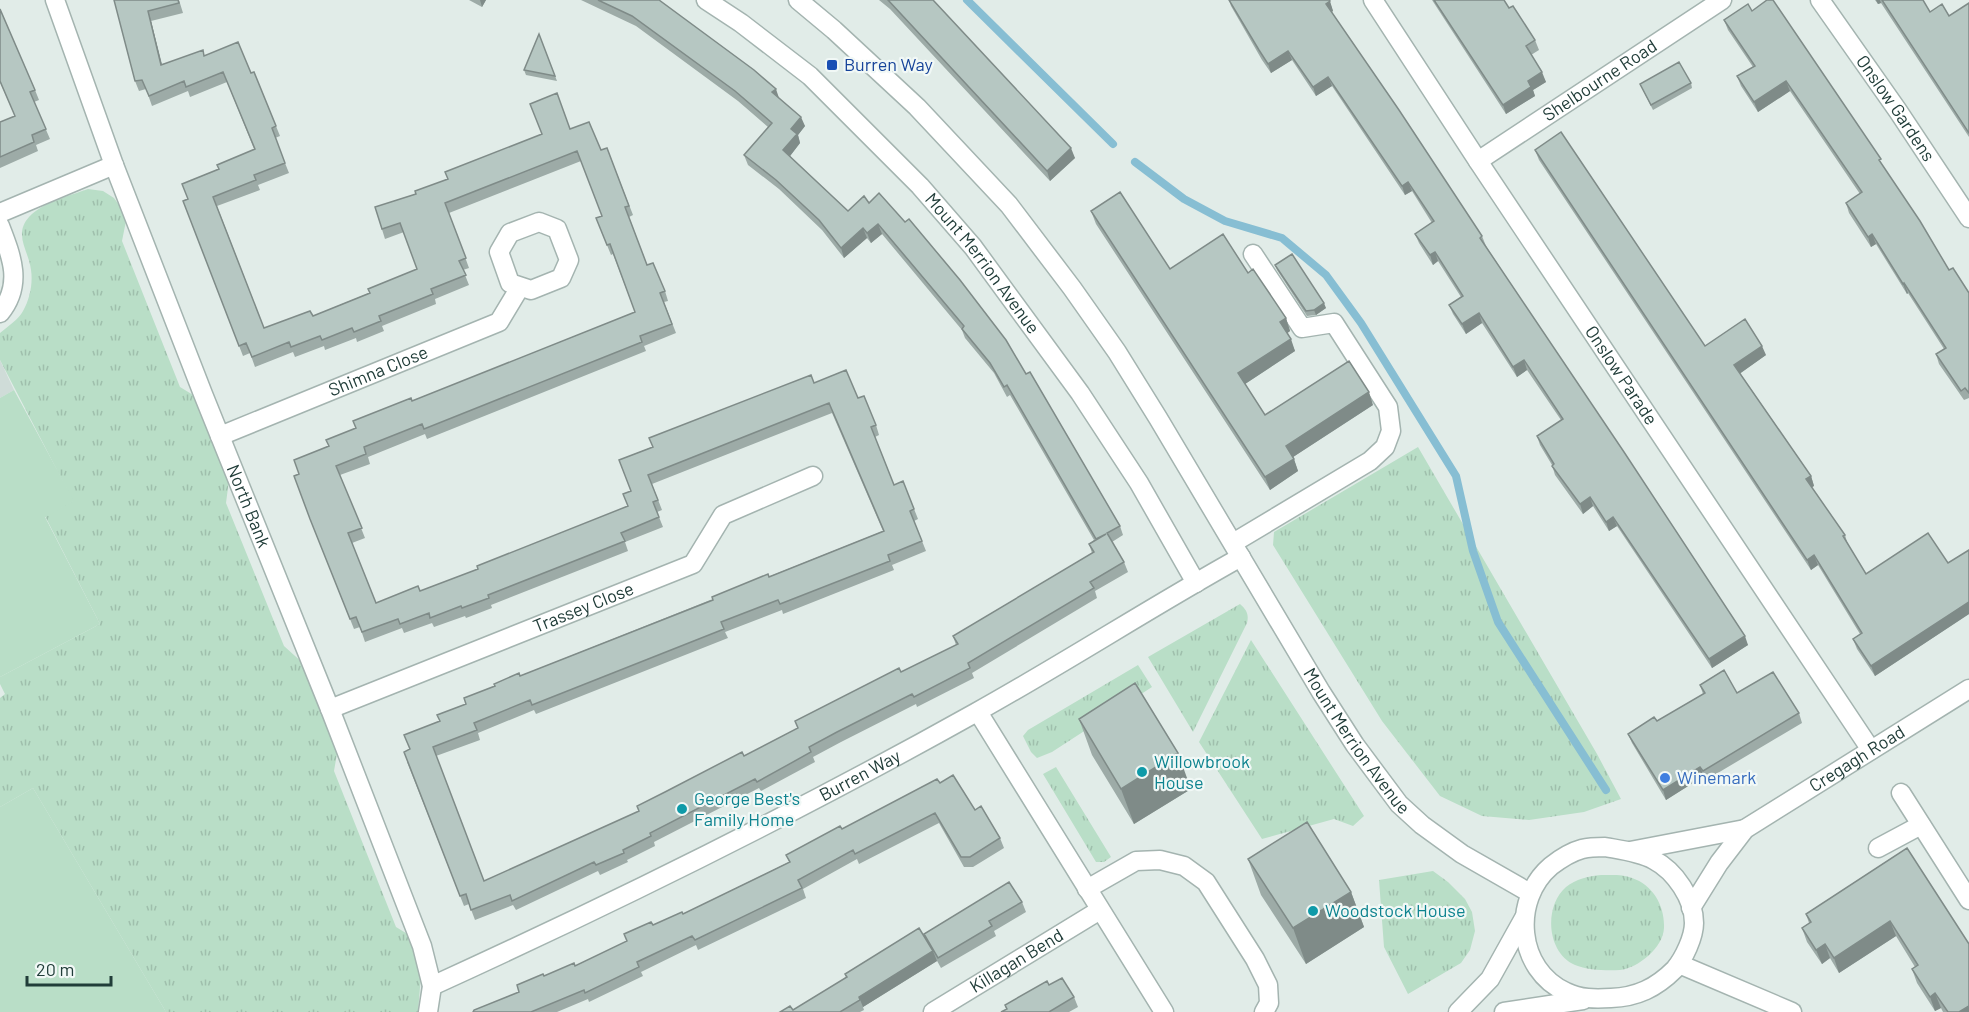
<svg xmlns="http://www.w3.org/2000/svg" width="1969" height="1012" viewBox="0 0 1969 1012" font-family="Barlow,sans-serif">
  <defs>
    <pattern id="grass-tufts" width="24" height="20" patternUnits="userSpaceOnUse" patternTransform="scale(1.5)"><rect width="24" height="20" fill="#b9dec7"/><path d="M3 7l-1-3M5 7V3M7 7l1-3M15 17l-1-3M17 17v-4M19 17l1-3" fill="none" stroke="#9fbfac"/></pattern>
  </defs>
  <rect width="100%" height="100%" fill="#e1ece8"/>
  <path fill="#cfdcd8" d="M0 360 14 390 0 398Z"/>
  <path fill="url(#grass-tufts)" d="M88 189 103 191 114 198 122 209 126 221 122 241 180 387 198 398 229 480 226 503 284 646 305 665 338 748 334 771 396 927 414 938 421 975 418 1012H166L33 788 0 807V698L5 694 0 684V677L100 624 45 516 73 501 0 360V333C7 327 19 319 23 311 30 299 33 283 31 270 29 251 13 235 29 217 43 202 69 196 88 189Z
    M1418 447 1597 754 1621 799 1584 812 1529 820 1482 816 1440 796 1382 721 1273 545 1274 532Z
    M1240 604C1247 610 1249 615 1247 623L1193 732 1148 657Z
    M1251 640 1364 816 1353 826 1334 819 1262 839 1199 742Z
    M1138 665 1152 687 1052 752 1037 758 1031 752 1023 736 1028 730Z
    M1056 767 1111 857 1104 862H1096L1043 774Z
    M1433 871 1448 882 1465 899 1472 912 1475 931 1470 950 1461 963 1408 994 1384 947 1379 880Z
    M1601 875C1611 875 1623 874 1632 878 1653 885 1665 906 1664 928 1663 948 1638 968 1620 970 1607 971 1587 970 1575 965 1546 952 1544 906 1566 887 1576 879 1588 876 1601 875Z"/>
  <path fill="#b9dec7" d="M14 390 74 501 45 517 100 624 0 677V398Z
    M33 788 166 1012H0V807Z"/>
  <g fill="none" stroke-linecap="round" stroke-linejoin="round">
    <path stroke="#87bed3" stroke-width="8" d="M967 0 1113 144
      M1135 162 1184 199 1225 221 1282 238 1326 275 1361 323 1456 476 1473 551 1498 622 1606 790"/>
    <defs>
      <g id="minor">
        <path id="s1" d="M55 0 114 165 203 394 330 709 422 946 432 986 428 1012"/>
        <path id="s2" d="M706 0 741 23 810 76 920 186 973 247 1080 393 1139 483 1196 583"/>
        <path id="s3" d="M798 0 834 30 917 107 1009 205 1072 288 1117 352 1158 418 1321 692 1355 745 1399 804 1422 825 1462 854 1530 893"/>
        <path id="s4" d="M1373 0 1478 161 1871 750"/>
        <path id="s5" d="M1820 0 1898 111 1969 218"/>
        <path id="s6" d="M1478 161 1722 0"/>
        <path d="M0 213 114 165"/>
        <path d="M539 222 557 229 569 260 561 278 531 290 510 283 499 252 510 233Z"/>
        <path d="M0 226C12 257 23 285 0 313"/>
        <path id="s7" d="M220 436 499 322 520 287"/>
        <path d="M1233 543 1370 461 1385 447 1391 431 1388 407 1334 323 1302 328 1253 254"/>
        <path id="s8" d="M330 709 693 564 723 515 813 476"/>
        <path d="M978 712 1164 1012"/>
        <path d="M1901 793 1969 900"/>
        <path d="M1605 847C1621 850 1639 852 1654 860 1675 871 1694 899 1694 923 1694 937 1684 958 1675 969 1656 988 1637 997 1611 998 1595 999 1580 999 1566 992 1517 970 1511 900 1551 866 1560 859 1571 852 1582 849 1590 847 1598 847 1605 847Z"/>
        <path d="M1878 848 1921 825"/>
        <path d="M1630 851 1745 829"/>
        <path d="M1087 889 1136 861 1160 860 1184 866 1206 882 1255 959 1268 985 1269 1003 1264 1012"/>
        <path id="s9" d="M1691 908 1719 863 1745 829 1969 689"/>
        <path d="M1679 964 1792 1012"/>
        <path id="s10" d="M432 986C616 902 798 812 975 713 1065 663 1151 607 1241 557"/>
        <path id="s11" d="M933 1012 1100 910"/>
        <path d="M1458 1012 1490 979 1524 918"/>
        <path d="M1504 1012 1583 1000"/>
      </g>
    </defs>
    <use href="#minor" stroke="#a4b4b0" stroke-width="21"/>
    <use href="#minor" stroke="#fff" stroke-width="18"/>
  </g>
  <path fill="#9daba7" d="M114 0H179L183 13 151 21 162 64 204 56 251 73 254 72 280 136 275 138 289 173 258 185 260 190 217 206 264 328 313 316 369 293 417 269 404 232 385 239 375 207 416 194 448 179 570 129 601 150 607 148 633 215 629 217 647 265 665 291 668 301 664 302 676 333 644 346 646 351 427 439 425 434 368 457 370 464 340 475 365 538 352 543 376 603 420 591 478 569 628 506 631 491 619 460 814 383 858 398 876 425 879 435 875 437 894 485 903 481 918 519 914 521 926 551 892 565 894 570 783 614 782 610 725 632 728 638 536 714 534 710 478 733 480 740 436 756 484 881 639 811 798 728 795 721 901 672 956 645 953 636 1092 553 1089 544 1094 540 1010 395 1007 397 994 373 965 338 962 330 882 234 871 243 867 238 844 258 822 230 779 189 748 165 744 155 768 127 738 101 636 26 581 0H659L779 98 805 126 798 135 800 143 790 156 848 211 869 203 1026 374 1120 526 1123 535 1112 542 1124 562 1128 572 1095 591 1097 598 972 673 974 678 917 707 916 704 841 742 813 757 815 762 761 791 759 788 654 842 655 846 627 860 628 862 600 875 598 871 516 910 513 905 475 920 469 904 464 906 407 762 410 749 439 721 466 704 520 676 883 531 832 413 652 484 662 510 657 512 663 527 625 542 628 551 491 605 492 608 466 618 465 616 434 627 432 623 404 633 402 628 365 642 360 627 354 629 314 529 299 474 328 446 356 428 412 401 635 312 613 254 611 255 596 218 602 216 581 161 449 213 469 268 463 270 469 285 435 299 436 304 382 326 384 331 357 342 356 338 325 350 324 346 295 357 293 352 255 367 250 353 243 356 183 201 188 199 219 170 254 149 227 82 190 97 188 91 152 106 146 89 139 91 135 81Z
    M469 0H486L482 7Z
    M879 0H933L1075 158 1050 181 890 9Z
    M1229 0H1329L1333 11 1331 12 1482 236 1486 246 1748 645 1712 668 1617 526 1609 531 1593 506 1583 514 1555 475 1552 465 1540 445 1537 436 1561 420 1527 370 1517 377 1482 323 1466 334 1453 314 1449 305 1461 297 1438 261 1433 265 1419 243 1415 234 1432 223 1412 191 1405 195 1332 86 1316 96 1292 60 1271 73 1262 60 1231 6Z
    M1432 0H1504L1509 8 1535 40 1539 50 1531 55 1546 82 1533 90 1535 96 1506 114Z
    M1875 0H1923L1930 12 1949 16 1969 3V137L1881 3 1878 4Z
    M0 9 35 90 39 100 34 102 50 139 36 145 38 151 0 168V122L15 116 0 82Z
    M1752 11 1883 166 1949 270 1969 293V398L1964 400 1939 364 1936 354 1944 349 1908 293 1907 294 1876 244 1871 247 1849 213 1846 203 1860 194 1790 91 1758 112 1741 86 1737 76 1753 67 1728 30 1724 20Z
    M539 34 557 81 526 75 524 70Z
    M1691 83 1692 88 1653 110 1640 84Z
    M1535 150 1705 346 1766 355 1740 373 1811 476 1814 486 1811 487 1845 535 1848 545 1866 574 1948 563 1969 550V614L1875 676 1857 649 1853 639 1860 634 1818 565 1811 570 1539 160Z
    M1091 211 1170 269 1248 273 1286 318 1290 331 1287 333 1295 351 1245 384 1265 415 1373 405 1293 457 1298 471 1270 490 1096 224Z
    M1275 265 1326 308 1316 315 1307 316 1277 270Z
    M1700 685 1737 693 1799 713 1802 723 1706 780 1704 776 1666 800 1632 743 1628 734 1657 721 1703 694Z
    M1079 719 1191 789 1134 824 1092 755Z
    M940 783 975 810 1000 838 1004 848 973 867H964L939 823 859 864 857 859 803 889 806 898 698 950 696 945 641 972 643 976 589 1002 588 999 557 1012H473L519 992 544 976 575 966 627 941 653 925 683 914 789 862 786 855Z
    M1907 848 1969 1012H1943L1941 1008 1935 1011 1917 983 1912 969 1915 967 1896 936 1839 973 1830 958 1822 964 1807 942 1802 928 1809 923 1806 914Z
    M1248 859 1351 892 1364 927 1306 964 1261 895Z
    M1022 902 1026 912 994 931 996 936 941 968 936 959 937 961 863 1007 864 1010 860 1012H780L793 1010 846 978 845 974 925 937Z
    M1049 985 1074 997 1078 1007 1069 1012H1001L1006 1009 1005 1005Z"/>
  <path fill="#7f8b88" d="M480 0H486L482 7Z
    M1876 0H1880L1881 3 1878 4Z
    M1330 1 1333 11 1329 14 1326 4Z
    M148 11 151 21 164 74 161 65Z
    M1288 51 1292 60 1271 73 1268 64Z
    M1542 72 1546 82 1533 90 1535 96 1506 114 1503 105 1528 81Z
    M1328 77 1332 86 1316 96 1313 87Z
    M1786 81 1790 91 1758 112 1754 102Z
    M776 89 779 98 772 92Z
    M801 117 805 126 798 135 800 143 787 160 783 150 791 129Z
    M1071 148 1075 158 1050 181 1047 171Z
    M1408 182 1412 191 1405 195 1402 186Z
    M878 224 882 234 871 243 867 233Z
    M863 228 867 238 844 258 841 248Z
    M1872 234 1876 244 1871 247 1868 237Z
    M1435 252 1438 261 1433 265 1430 255Z
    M1904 283 1908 293 1907 294 1903 284Z
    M1324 303 1326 308 1316 315 1314 310Z
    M1479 313 1482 323 1466 334 1462 324Z
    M1286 318 1290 331 1285 335 1280 322Z
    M1291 339 1295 351 1242 386 1238 373Z
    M1762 346 1766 355 1738 375 1734 365Z
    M1524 360 1527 370 1517 377 1513 367Z
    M1369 392 1373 405 1290 459 1286 446Z
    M1294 459 1298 471 1270 490 1265 477Z
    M1811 476 1814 486 1809 489 1806 479Z
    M1590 497 1593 506 1583 514 1580 504Z
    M1613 517 1617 526 1609 531 1606 522Z
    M1814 555 1818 565 1811 570 1807 560Z
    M1969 602V614L1875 676 1871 666Z
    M1745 636 1748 645 1712 668 1709 659Z
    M1178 753 1191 789 1134 824 1121 789Z
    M1700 767 1704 776 1666 800 1663 790Z
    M1351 892 1364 927 1306 964 1293 928Z
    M1890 921 1896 936 1839 973 1834 958Z
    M1825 944 1830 958 1822 964 1816 950Z
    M933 951 937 961 863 1007 859 997Z
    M1935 993 1941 1008 1935 1011 1930 997Z
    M1969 1006V1012H1959Z"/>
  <path fill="#b6c7c2" stroke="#7f8b88" stroke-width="1.5" d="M114 0H178L179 3 148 11 161 65 203 50 204 56 238 42 251 73 254 72 276 126 272 128 285 163 254 175 256 180 213 197 264 328 310 311 313 316 370 293 368 289 417 269 400 223 382 229 375 207 416 194 415 191 448 179 445 172 542 134 530 104 557 93 570 129 589 122 601 150 607 148 629 206 625 207 647 265 653 263 665 291 660 293 672 324 640 336 642 342 424 429 422 424 364 447 366 454 336 466 362 528 348 533 376 603 418 586 420 591 478 569 477 566 628 506 623 494 631 491 619 460 653 447 649 438 811 375 814 383 846 370 858 398 864 396 876 425 871 427 894 485 903 481 914 509 910 511 922 541 888 555 890 561 780 604 778 600 721 622 724 629 532 705 530 700 474 723 477 730 433 747 484 881 639 811 637 806 665 792 742 752 744 756 798 728 795 721 899 668 901 672 958 644 953 636 1094 552 1089 544 1106 534 1096 539 1007 385 1004 387 990 363 962 329 964 326 878 224 867 233 863 228 841 248 819 220 776 180 744 155 772 123 735 91 632 16 598 0H659L754 70 776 89 772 92 801 117 791 129 797 134 783 150 848 211 864 196 869 203 879 193 905 222 909 219 960 280 1006 340 1026 374 1030 372 1120 526 1107 533 1124 562 1090 582 1094 588 968 663 970 668 914 697 912 694 837 732 809 747 811 752 757 782 755 779 650 833 651 836 623 850 624 853 596 865 594 862 512 901 510 895 471 910 466 894 460 896 404 752 410 749 404 735 440 721 437 715 466 704 464 698 495 686 494 684 519 673 520 676 713 600 712 597 768 574 769 577 884 531 829 403 648 475 658 500 653 502 659 517 621 533 625 541 488 595 489 598 462 608 461 606 430 618 429 613 400 624 398 619 362 632 356 617 350 619 310 519 294 476 299 474 294 460 329 446 326 440 356 428 353 421 411 398 412 401 635 312 610 244 607 245 596 218 602 216 577 151 445 203 466 258 459 261 466 275 431 289 433 294 379 316 381 321 354 332 352 328 322 340 320 336 291 347 289 342 252 357 246 343 239 346 183 201 188 199 182 184 219 169 217 165 255 149 223 72 186 87 184 81 149 96 142 80 135 81Z
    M888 0H933L1071 148 1047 171Z
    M1229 0H1329L1330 1 1326 4 1399 110 1482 236 1480 238 1624 452 1745 636 1709 659 1613 517 1606 522 1590 497 1580 504 1552 466 1554 464 1537 436 1563 419 1524 360 1513 367 1479 313 1462 324 1449 305 1463 296 1435 252 1430 255 1415 234 1434 221 1408 182 1402 186 1328 77 1313 87 1288 51 1268 64 1259 50Z
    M1434 0H1504L1509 8 1513 6 1535 40 1526 46 1542 72 1528 81 1531 87 1503 105Z
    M1767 0H1773L1881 159 1879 160 1920 221 1949 270 1953 268 1969 293V393L1965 388 1961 391 1936 354 1946 348 1904 283 1903 284 1872 234 1868 237 1846 203 1862 192 1786 81 1754 102 1737 76 1755 66 1724 20 1748 4 1752 11Z
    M1882 0H1923L1930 12 1942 4 1949 16 1969 3V133Z
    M0 9 35 90 30 92 46 129 32 135 34 142 0 157V122L15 116 0 81Z
    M539 34 555 76 524 70Z
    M1679 62 1691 83 1651 105 1640 84Z
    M1561 132 1705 346 1745 319 1762 346 1734 365 1811 476 1806 479 1845 535 1843 536 1866 574 1928 533 1948 563 1969 550V602L1871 666 1853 639 1862 633 1814 555 1807 560 1535 150Z
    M1120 192 1170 269 1223 234 1248 273 1253 269 1286 318 1280 322 1291 339 1238 373 1265 415 1349 361 1369 392 1286 446 1294 459 1265 477 1091 211Z
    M1292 254 1324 303 1314 310 1306 311 1275 265Z
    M1724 670 1737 693 1773 672 1799 713 1703 771 1700 767 1663 790 1628 734 1654 717 1657 721 1705 693 1700 685Z
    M1135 683 1178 753 1121 789 1079 719Z
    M953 775 975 810 981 806 1000 838 970 857H961L935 813 855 854 853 850 798 880 802 888 695 940 692 936 637 962 639 967 585 993 584 990 531 1012H473L474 1010 519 992 517 985 543 974 544 976 574 963 575 966 627 941 624 934 651 922 653 925 682 912 683 914 790 862 786 855 840 826 842 829 937 779 940 783Z
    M1307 822 1351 892 1293 928 1248 859Z
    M1907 848 1969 944V1006L1959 1012H1948L1935 993 1930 997 1912 969 1918 965 1890 921 1834 958 1825 944 1816 950 1802 928 1811 922 1806 914Z
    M1009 882 1022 902 989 921 992 926 938 958 924 934Z
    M919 928 933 951 859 997 860 1000 840 1012H780L790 1006 793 1010 847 977 845 974Z
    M1062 978 1074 997 1049 1012H1001L1007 1009 1005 1005 1047 981 1049 985Z"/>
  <rect fill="#1a4fb4" stroke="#f1f8f6" stroke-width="2" x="826" y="59" width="12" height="12" rx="3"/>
  <g fill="#0f9aa8" stroke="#f1f8f6" stroke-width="2">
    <circle cx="1142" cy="772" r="6"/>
    <circle cx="682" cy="809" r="6"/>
    <circle cx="1313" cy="911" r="6"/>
  </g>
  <circle fill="#3f7fe0" stroke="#f1f8f6" stroke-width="2" cx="1665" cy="778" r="6"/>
  <g text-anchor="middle" stroke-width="4.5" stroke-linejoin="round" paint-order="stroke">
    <g font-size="18" fill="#164399" stroke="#f1f8f6" text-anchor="start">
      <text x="844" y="71">Burren Way</text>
    </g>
    <g font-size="18" fill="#213d39" stroke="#f1f8f6">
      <text dy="6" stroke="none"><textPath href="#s6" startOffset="146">Shelbourne Road</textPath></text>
      <text dy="6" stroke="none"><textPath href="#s5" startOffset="132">Onslow Gardens</textPath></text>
      <text dy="6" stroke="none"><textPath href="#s2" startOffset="384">Mount Merrion Avenue</textPath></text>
      <text dy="6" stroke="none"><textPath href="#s7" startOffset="171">Shimna Close</textPath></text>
      <text dy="6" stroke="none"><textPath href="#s4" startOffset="450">Onslow Parade</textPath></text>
      <text dy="6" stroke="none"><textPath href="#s1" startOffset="542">North Bank</textPath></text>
      <text dy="6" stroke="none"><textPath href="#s8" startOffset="273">Trassey Close</textPath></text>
      <text dy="6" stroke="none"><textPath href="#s3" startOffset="934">Mount Merrion Avenue</textPath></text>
      <text dy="6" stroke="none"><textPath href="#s9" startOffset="228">Cregagh Road</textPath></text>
      <text dy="6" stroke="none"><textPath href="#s10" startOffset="477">Burren Way</textPath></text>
      <text dy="6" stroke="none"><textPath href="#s11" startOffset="98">Killagan Bend</textPath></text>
    </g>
    <g font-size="18" fill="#0d838f" stroke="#f1f8f6" text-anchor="start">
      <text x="1154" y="768">Willowbrook<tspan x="1154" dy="21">House</tspan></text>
      <text x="694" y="805">George Best's<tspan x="694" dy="21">Family Home</tspan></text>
      <text x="1325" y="917">Woodstock House</text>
    </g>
    <g font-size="18" fill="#366cbe" stroke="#f1f8f6" text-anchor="start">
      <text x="1677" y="784">Winemark</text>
    </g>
  </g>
  <path d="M27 976v9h84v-9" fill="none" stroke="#213d39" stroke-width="3"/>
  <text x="36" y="976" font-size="18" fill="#213d39" stroke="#f1f8f6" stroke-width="4.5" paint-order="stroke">20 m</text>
</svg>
